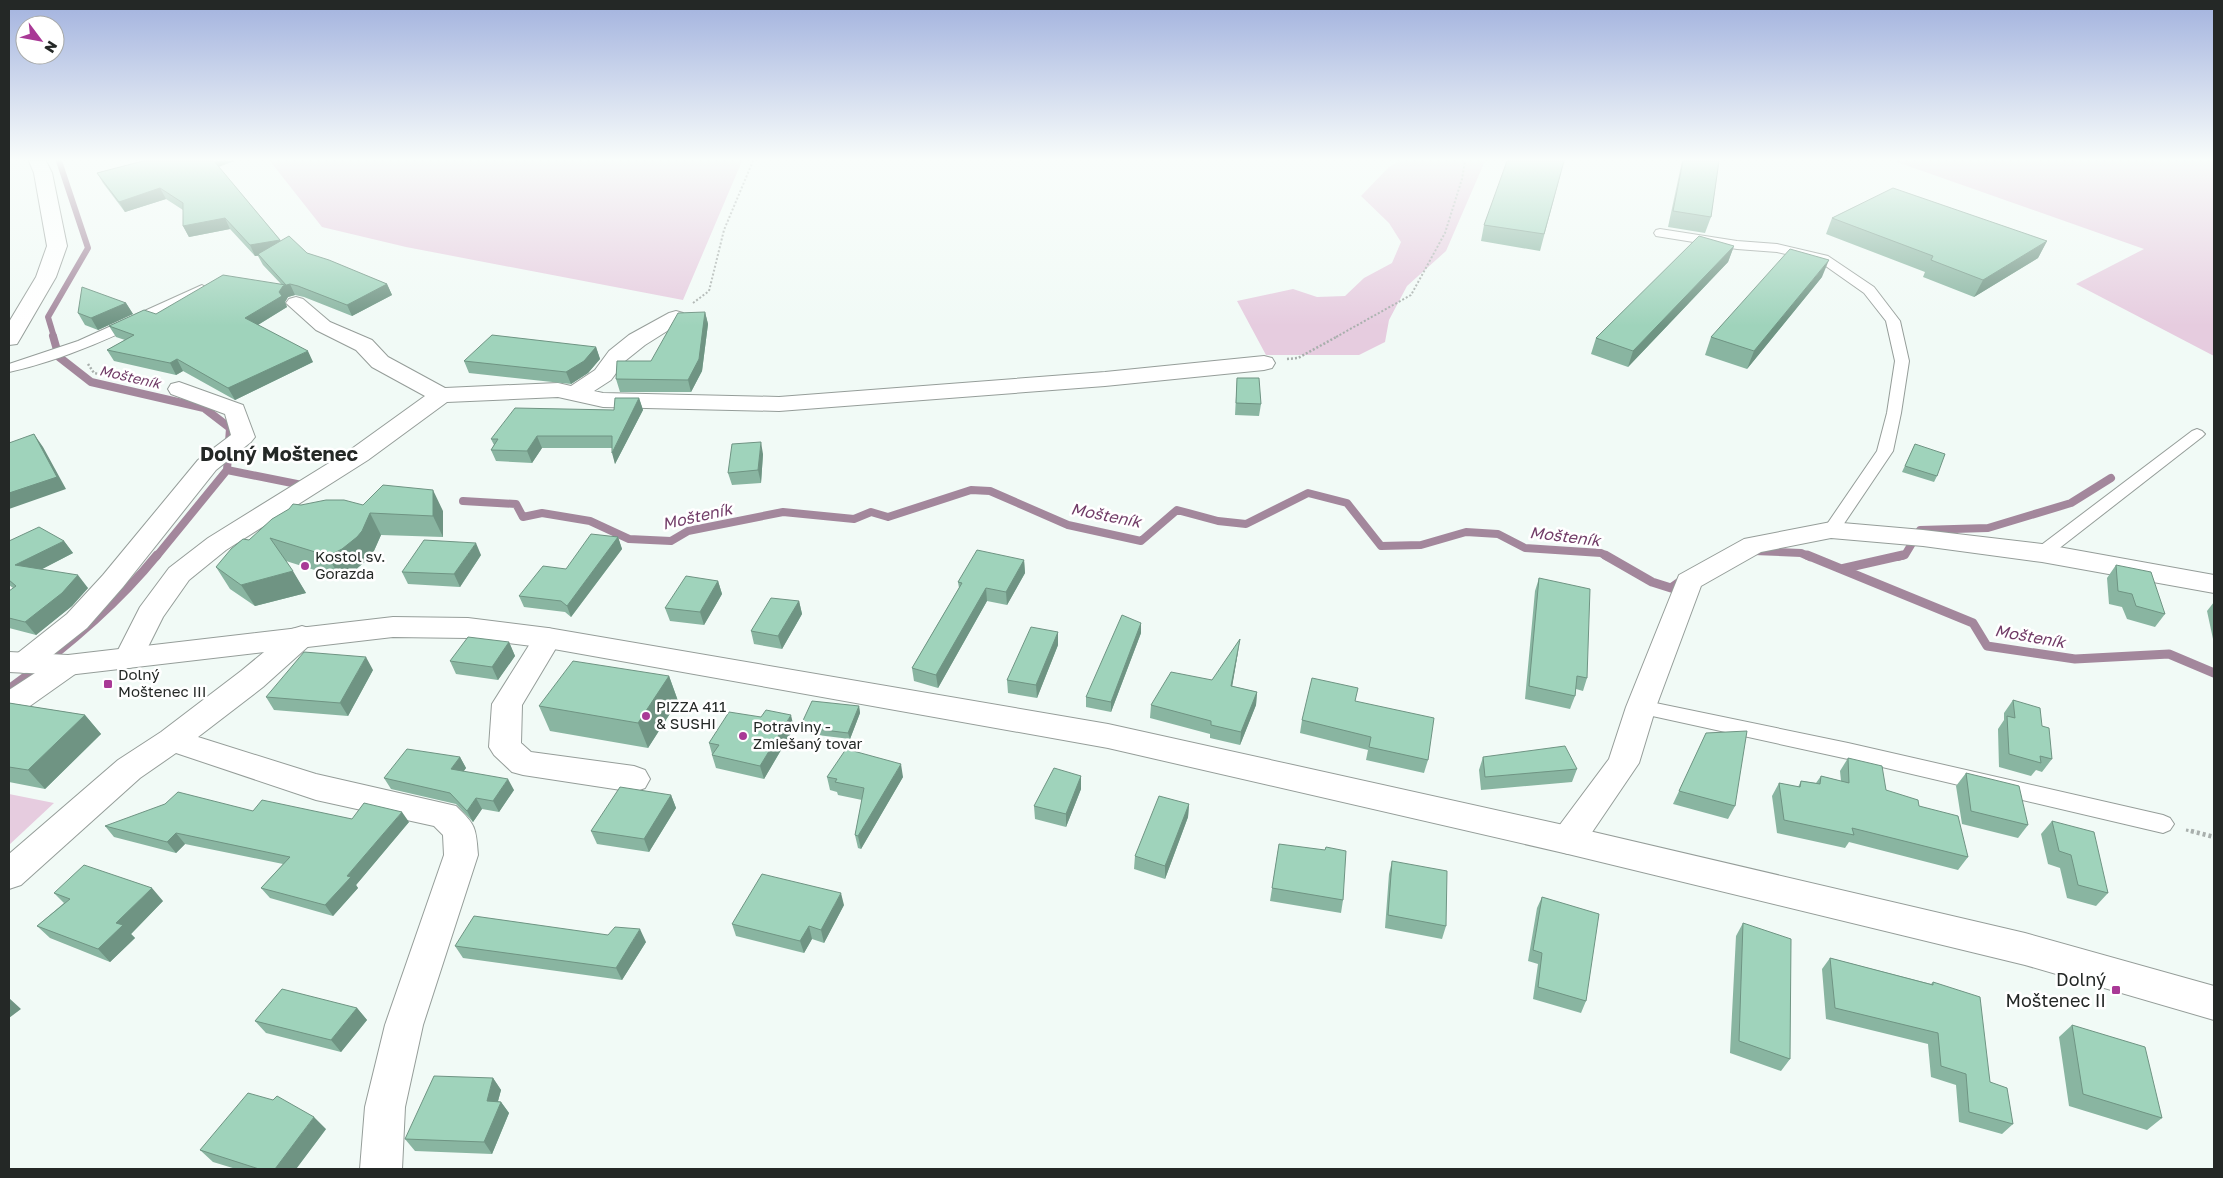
<svg xmlns="http://www.w3.org/2000/svg" width="2223" height="1178" viewBox="0 0 2223 1178" font-family="'Golos Text',sans-serif">
  <rect width="100%" height="100%" fill="#f1faf6"/>
  <path fill="#e6ccdf" d="M270 161H742L683 300 406 247 322 227Z
    M1399 161H1485L1446 251 1407 286 1389 320 1385 342 1359 355H1266L1237 301 1293 289 1317 297 1345 296 1364 278 1392 263 1401 242 1389 223 1361 196 1389 167Z
    M1894 161H2214V356L2076 284 2144 249Z
    M9 794 54 803 9 845Z"/>
  <g fill="none" stroke-linecap="round" stroke-linejoin="round">
    <path stroke="#a3879c" stroke-width="6" d="M54 337 48 317 88 248 59 161"/>
    <path stroke="#a3879c" stroke-width="8" d="M53 336 59 357 91 382 204 408 230 428 227 470 302 485
      M463 501 516 504 523 517 542 513 590 521 629 539 671 541 688 531 783 512 854 519 871 512 888 517 971 490 990 491 1068 525 1141 541 1177 510 1218 521 1246 524 1308 493 1347 503 1381 546 1421 545 1466 532 1498 534 1525 548 1601 553 1608 557
      M1754 551 1801 553 1810 557
      M156 557 227 470
      M1897 557 1905 555 1920 530 1988 528 2071 503 2111 478"/>
    <path stroke="#a3879c" stroke-width="9" d="M1605 555 1652 582 1671 588 1684 579
      M1807 555 1973 623 1987 646 2075 659 2169 654 2214 673
      M1841 569 1903 555
      M9 689C63 650 115 607 157 555"/>
    <defs>
      <path id="service" d="M1660 229 1737 241 1777 244 1828 256 1874 287 1900 321 1909 361 1901 413 1893 451 1837 534H1825L1823 530 1877 451 1887 413 1895 361 1886 321 1864 293 1820 262 1777 252 1737 249 1656 236 1654 233 1656 230Z
        M202 285 208 289 207 292C143 322 78 357 9 372V364L78 341Z
        M2197 429 2202 431 2205 434 2202 437 2048 557 2042 558 2036 557 2034 553 2036 549 2192 431Z
        M1641 700 1848 743 2163 815 2170 818 2174 824 2170 830 2163 833 1848 759 1634 712 1631 707 1634 702Z"/>
      <path id="minor" d="M296 297 303 299 330 322 372 340 388 357 445 388 558 383 571 386 595 370 609 351 629 335 669 313 676 311 683 313 686 317 683 321 645 345 625 361 611 380 594 391 603 393 779 397 1105 372 1264 356 1272 358 1275 363 1272 368 1264 370 1105 386 779 411 603 407 558 397 447 402 368 460 226 550 189 580 163 617 139 665 129 668 119 665 114 658 140 607 169 568 208 538 350 450 425 396 372 367 356 350 316 330 286 303 289 299Z
        M179 382 243 405 255 437 251 442 216 470 123 587 87 628 34 670 24 673 14 670 9 663 14 656 67 614 103 575 198 460 231 435 225 414 171 394 168 389 171 384Z
        M1831 522 1923 530 2042 544 2214 575V593L2042 562 1923 546 1831 538 1761 552 1701 586 1656 707 1639 763 1580 850 1568 854 1556 850 1551 840 1556 830 1609 759 1626 707 1679 575 1744 539Z
        M302 626 312 629 316 636 312 643 263 687 198 737 316 774 456 806C476 825 476 828 478 855L423 1025 405 1107 402 1169H360L365 1107 385 1025 444 855 443 835 434 826 316 800 176 753 140 778 21 885 9 889V854L118 760 161 732 241 671 292 629Z
        M548 628 558 631 562 638 522 705 521 743 531 752 634 766 645 770 650 779 645 788 634 792 523 775 512 772 494 755 489 747 492 704 538 631Z
        M68 655 78 658 83 665 78 672 20 713 9 716V690L58 658Z"/>
      <path id="tertiary" d="M29 161H46L52 173 67 246 56 277 20 339 17 344 9 345V322L36 277 47 246 34 173Z
        M393 617 468 618 548 628 1108 724 1568 826 2025 933 2214 986V1020L2025 965 1568 854 1108 748 548 648 468 638 393 637 68 675 9 672V652L68 655Z"/>
    </defs>
    <use href="#service" stroke="#959d99" stroke-width="2"/>
    <use href="#minor" stroke="#959d99" stroke-width="2"/>
    <use href="#tertiary" stroke="#959d99" stroke-width="2"/>
    <path stroke="#a8afac" stroke-width="2" stroke-dasharray="2 2" stroke-linecap="butt" d="M693 303 709 291 724 230 753 161
      M1336 337 1411 295 1445 233 1462 179 1465 161"/>
    <path stroke="#a8afac" stroke-width="2.5" stroke-dasharray="2 2" stroke-linecap="butt" d="M1287 359 1298 358 1338 336
      M88 364 94 373 156 385"/>
    <path stroke="#a8afac" stroke-width="3" stroke-dasharray="2.5 2.5" stroke-linecap="butt" d="M2186 830 2196 832"/>
    <path stroke="#a8afac" stroke-width="4.5" stroke-dasharray="3 3" stroke-linecap="butt" d="M2191 831 2214 837"/>
    <use href="#service" fill="#fff" fill-rule="evenodd"/>
    <use href="#minor" fill="#fff" fill-rule="evenodd"/>
    <use href="#tertiary" fill="#fff" fill-rule="evenodd"/>
  </g>
  <path fill="#89b5a1" d="M143 161H234L219 167 281 241 307 253 387 284 392 295 352 316 304 297 295 295 288 297 285 302 287 307 258 325 313 362 235 400 183 371 176 375 114 361 107 350 125 340 116 337 109 326 281 284 263 265 258 256H255L230 229 189 237 183 226V210L166 199 125 212 103 183 97 173Z
    M1564 161 1540 251 1481 241 1484 225Z
    M1682 161H1719L1711 217 1705 233 1668 227Z
    M1832 218 2047 241 2038 258 1974 297 1923 277 1925 272 1826 234Z
    M1734 246 1728 262 1628 367 1591 354 1596 338Z
    M1822 277 1747 369 1705 355 1711 337Z
    M126 303 133 314 98 330 85 325 78 313Z
    M705 312 708 324 702 371 691 392H620L616 379 651 361Z
    M596 347 600 359 588 373 571 384 469 373 464 361Z
    M1237 378 1261 404 1259 416 1235 415Z
    M639 398 643 410 615 464 612 448H542L532 463 496 461 491 450 494 445 491 439 614 410Z
    M1915 444 1937 476 1934 482 1902 472Z
    M763 454 761 483 732 485 728 473Z
    M301 505H363L443 511V537L381 535 373 553 368 559 354 571 340 578 286 561 306 593 255 606 230 589 216 567 249 540Z
    M618 537 622 549 571 617 565 612 524 607 519 596 566 569Z
    M9 541H64L73 553 42 569 88 588 72 606 36 635 9 628V591L13 588 9 585Z
    M481 555 460 587 408 584 402 572Z
    M1024 560 1025 573 1007 605 987 601 938 688 914 681 912 668 959 588 958 582Z
    M2116 565 2165 614 2155 627 2127 619 2122 607 2109 604 2107 578Z
    M1539 578 1587 678 1583 691 1576 689 1575 696 1570 709 1525 699 1535 591Z
    M718 581 722 594 704 625 670 621 665 608Z
    M799 601 802 614 782 649 754 644 751 631Z
    M2214 602V639H2213L2207 611Z
    M1141 623V633L1111 712 1086 707V697Z
    M1058 632V645L1037 698 1008 693 1007 680Z
    M509 642 515 656 498 680 456 674 450 661Z
    M1238 652 1232 686 1257 692 1256 705 1240 745 1210 738V734L1150 718 1151 705 1212 680Z
    M373 670 348 716 274 710 266 697Z
    M669 676 678 701 648 748 550 731 539 706Z
    M2013 700 2042 726 2052 759 2042 772 2036 770 2031 776 1999 767 1998 729 2004 720V713Z
    M1355 701 1428 760 1424 773 1366 760 1368 750 1300 733 1302 720Z
    M9 703 85 715 101 734 45 789 9 782Z
    M859 706 860 713 850 739 801 733 800 727Z
    M794 728 764 779 716 768 712 755V754L709 743Z
    M1706 733 1735 806 1728 819 1673 804Z
    M460 757 466 768 463 772 514 790 499 812 482 809 473 822 456 804 391 789 384 778Z
    M1483 757 1577 769 1572 782 1481 790 1479 770Z
    M1848 758 1886 790 1919 806 1968 857 1958 870 1849 842 1845 848 1777 833 1772 796 1779 783 1798 787 1801 781 1816 783 1821 776 1841 781 1840 771Z
    M1966 773 2028 825 2018 838 1962 824 1956 786Z
    M1081 776V789L1066 827 1035 819 1034 806Z
    M827 777H903L861 849 858 848 855 835 862 800 838 795 837 792 830 790Z
    M671 795 676 808 649 852 597 844 591 831Z
    M1189 804 1188 817 1165 879 1134 869 1135 856Z
    M253 811 352 819 409 822 356 885 358 888 333 916 270 898 261 888 283 864 185 844 176 853 114 837 105 826Z
    M2052 821 2108 893 2096 906 2067 898 2060 868 2048 864 2041 834Z
    M1279 844 1343 900 1341 913 1270 901Z
    M1392 861 1446 926 1442 939 1385 928 1389 874Z
    M54 893 163 901 131 934 135 938 110 962 50 938 37 926 64 903Z
    M1542 897 1586 1001 1581 1013 1533 999 1538 964 1528 961 1537 908Z
    M844 905 824 943 812 939 804 953 736 936 732 924Z
    M1743 923 1790 1059 1781 1071 1730 1053 1736 936Z
    M646 942 622 980 463 958 455 946Z
    M1830 958 1931 984 1933 982 1990 1082 2013 1124 2002 1134 1959 1122 1956 1085 1931 1077 1928 1044 1826 1019 1822 969Z
    M357 1008 367 1020 341 1052 266 1033 255 1021Z
    M2072 1025 2162 1118 2147 1130 2069 1106 2059 1037Z
    M493 1078 501 1090 498 1101 501 1102 509 1113 492 1154 415 1151 405 1139Z
    M326 1129 296 1169H236L213 1162 200 1150Z"/>
  <path fill="#6f9483" d="M211 161H234L214 168Z
    M160 188 166 199 125 212 119 202Z
    M225 218 230 229 189 237 183 226Z
    M280 240 285 250 255 256 250 245Z
    M2047 241 2038 258 1974 297 1983 280Z
    M1734 246 1728 262 1628 367 1633 351Z
    M1829 260 1822 277 1747 369 1754 351Z
    M290 284 295 295 288 297 285 302 287 307 251 329 245 318 279 292 283 286Z
    M387 284 392 295 352 316 347 305Z
    M126 303 133 314 98 330 91 318Z
    M705 312 708 324 702 371 691 392 688 380Z
    M596 347 600 359 588 373 571 384 566 372Z
    M308 351 313 362 235 400 228 388Z
    M177 359 183 371 176 375 170 363Z
    M639 398 643 410 615 464 612 453Z
    M34 434 43 447 66 489 9 509V493Z
    M537 436 542 448 532 463 527 451Z
    M761 442 763 454 761 483 758 470Z
    M433 490 443 511V537L433 516Z
    M370 513 381 535 373 553 368 559 354 571 340 578 328 556Z
    M618 537 622 549 571 617 567 606Z
    M64 541 73 553 25 578 15 565Z
    M476 543 481 555 460 587 454 574Z
    M1024 560 1025 573 1007 605 1006 592Z
    M293 571 306 593 255 606 241 585Z
    M78 575 88 588 72 606 36 635 25 622Z
    M718 581 722 594 704 625 700 612Z
    M986 588 987 601 938 688 936 675Z
    M799 601 802 614 782 649 778 636Z
    M1141 623V633L1111 712V702Z
    M1058 632V645L1037 698 1036 685Z
    M1240 639 1238 652 1230 699 1231 686Z
    M509 642 515 656 498 680 492 667Z
    M366 657 373 670 348 716 340 703Z
    M669 676 678 701 648 748 638 723Z
    M1257 692 1256 705 1240 745 1241 732Z
    M859 706 860 713 850 739 848 733Z
    M85 715 101 734 45 789 28 770Z
    M791 715 794 728 764 779 760 766Z
    M460 757 466 768 457 780 451 769Z
    M901 764 903 777 861 849 858 836Z
    M1081 776V789L1066 827V814Z
    M508 779 514 790 499 812 493 801Z
    M671 795 676 808 649 852 644 839Z
    M476 798 482 809 473 822 467 811Z
    M1189 804 1188 817 1165 879V866Z
    M402 812 409 822 356 885 358 888 333 916 325 905 347 876Z
    M176 833 185 844 176 853 167 842Z
    M152 888 163 901 131 934 135 938 110 962 98 949 116 923Z
    M841 893 844 905 824 943 821 930Z
    M809 926 812 939 804 953 800 941Z
    M640 929 646 942 622 980 616 968Z
    M9 998 21 1009 9 1018Z
    M357 1008 367 1020 341 1052 331 1040Z
    M493 1078 501 1090 495 1112 487 1101Z
    M501 1102 509 1113 492 1154 484 1142Z
    M314 1117 326 1129 296 1169H275Z"/>
  <path fill="#9fd3bb" stroke="#6f9483" d="M143 161H214L280 240 250 245 225 218 183 226V203L160 188 119 202 97 173Z
    M1507 161H1564L1544 234 1484 225Z
    M1683 161H1719L1711 217 1673 211Z
    M1893 188 2047 241 1983 280 1931 260 1933 256 1832 218Z
    M289 236 307 253 329 260 387 284 347 305 298 286 290 284 283 286 279 292 282 296 245 318 308 351 228 388 177 359 170 363 107 350 134 335 109 326 144 310 156 314 223 275 286 285 258 254Z
    M1699 236 1734 246 1633 351 1596 338Z
    M1790 249 1829 260 1754 351 1711 337Z
    M82 287 126 303 91 318 78 313Z
    M705 312 699 359 688 380 616 379 617 361H651L678 313Z
    M492 335 596 347 584 361 566 372 464 361Z
    M1237 378H1259L1261 404 1236 403Z
    M615 398H639L612 453V436H537L527 451 491 450 498 439H491L515 408 614 410Z
    M34 434 57 477 9 493V443Z
    M761 442 758 470 728 473 732 444Z
    M1915 444 1945 454 1937 476 1905 466Z
    M383 485 433 490V516L370 513 362 531 357 537 342 549 328 556 270 538 293 571 241 585 216 567 231 549 243 539 249 540 272 519 289 509 293 504 301 505 326 500H344L363 505Z
    M39 527 64 541 15 565 78 575 62 593 25 622 9 618V591L16 586 9 580V541Z
    M591 534 618 537 567 606 561 601 519 596 543 566 566 569Z
    M424 540 476 543 454 574 402 572Z
    M977 550 1024 560 1006 592 986 588 936 675 912 668 962 583 958 582Z
    M2116 565 2151 572 2165 614 2136 606 2132 594 2118 591Z
    M686 576 718 581 700 612 665 608Z
    M1539 578 1590 589 1587 678 1577 676 1575 696 1529 686Z
    M771 598 799 601 778 636 751 631Z
    M1122 615 1141 623 1111 702 1086 697Z
    M1031 627 1058 632 1036 685 1007 680Z
    M468 637 509 642 492 667 450 661Z
    M1240 639 1231 686 1257 692 1241 732 1211 725V721L1151 705 1171 672 1212 680Z
    M304 652 366 657 340 703 266 697Z
    M573 661 669 676 638 723 539 706Z
    M1312 678 1358 688 1355 701 1434 718 1428 760 1369 747 1371 737 1302 720Z
    M2013 700 2040 708 2042 726 2049 728 2052 759 2040 756 2041 763 2009 754 2007 716 2015 718Z
    M812 701 859 706 848 733 800 727Z
    M9 703 85 715 28 770 9 767Z
    M766 710 791 715 760 766 712 755 719 745 709 743 729 712 761 717Z
    M1747 731 1735 806 1679 791 1706 733Z
    M1565 746 1577 769 1485 777 1483 757Z
    M407 749 460 757 451 769 508 779 493 801 476 798 467 811 450 793 384 778Z
    M846 749 901 764 858 836 855 835 864 788 835 782 837 779 827 777Z
    M1848 758 1882 766 1886 790 1918 800 1919 806 1958 816 1968 857 1852 828 1854 835 1784 820 1779 783 1800 787 1801 781 1820 784 1821 776 1849 783Z
    M1054 768 1081 776 1066 814 1034 806Z
    M1966 773 2019 786 2028 825 1971 811Z
    M620 787 671 795 644 839 591 831Z
    M178 792 253 811 262 800 352 819 364 803 402 812 347 876 351 877 325 905 261 888 290 857 176 833 167 842 105 826 165 804Z
    M1159 796 1189 804 1165 866 1135 856Z
    M2052 821 2094 832 2108 893 2078 885 2071 855 2059 851Z
    M1279 844 1325 850 1326 847 1346 851 1343 900 1272 888Z
    M1392 861 1447 871 1446 926 1388 915Z
    M84 865 152 888 116 923 123 925 98 949 37 926 70 899 54 893Z
    M762 874 841 893 821 930 809 926 800 941 732 924Z
    M1542 897 1599 914 1586 1001 1538 987 1542 953 1533 950Z
    M474 916 608 935 615 927 640 929 616 968 455 946Z
    M1743 923 1791 939 1790 1059 1739 1041Z
    M1830 958 1933 985V982L1980 997 1990 1082 2007 1088 2013 1124 1969 1112 1966 1074 1941 1066 1938 1033 1835 1008Z
    M282 989 357 1008 331 1040 255 1021Z
    M2072 1025 2145 1047 2162 1118 2083 1094Z
    M434 1076 493 1078 487 1101 501 1102 484 1142 405 1139Z
    M248 1093 273 1100 277 1096 314 1117 275 1169H259L200 1150Z"/>
  <linearGradient id="sky" x2="0" y2="1"><stop stop-color="#a2b2de"/><stop offset="0.49" stop-color="#f9fdfb"/><stop offset="1" stop-color="#f9fdfb" stop-opacity="0"/></linearGradient>
  <rect width="2223" height="326" fill="url(#sky)"/>
  <g fill="#a93996" stroke="#fff" stroke-width="2">
    <circle cx="305" cy="566" r="5"/>
    <rect x="103" y="679" width="10" height="10" rx="2.5"/>
    <circle cx="646" cy="716" r="5"/>
    <circle cx="743" cy="736" r="5"/>
    <rect x="2111" y="985" width="10" height="10" rx="2.5"/>
  </g>
  <g text-anchor="middle" stroke-width="5" stroke-linejoin="round" paint-order="stroke">
    <g font-size="14" font-style="italic" fill="#713c67" stroke="#fff">
      <text transform="translate(130 377) rotate(13)" y="5">Mošteník</text>
    </g>
    <g font-size="15" fill="#242826" stroke="#fff" text-anchor="start">
      <text x="315" y="562">Kostol sv.<tspan x="315" dy="17">Gorazda</tspan></text>
      <text x="118" y="680">Dolný<tspan x="118" dy="17">Moštenec III</tspan></text>
      <text x="656" y="712">PIZZA 411<tspan x="656" dy="17">&amp; SUSHI</tspan></text>
      <text x="753" y="732">Potraviny -<tspan x="753" dy="17">Zmiešaný tovar</tspan></text>
    </g>
    <g font-size="16" font-style="italic" fill="#713c67" stroke="#fff">
      <text transform="translate(1106 515) rotate(11)" y="6">Mošteník</text>
      <text transform="translate(697 516) rotate(-13)" y="6">Mošteník</text>
      <text transform="translate(1565 536) rotate(7)" y="6">Mošteník</text>
      <text transform="translate(2030 636) rotate(10)" y="6">Mošteník</text>
    </g>
    <g font-size="18" fill="#242826" stroke="#fff" text-anchor="end">
      <text x="2106" y="986">Dolný<tspan x="2106" dy="21">Moštenec II</tspan></text>
    </g>
    <g font-size="20" font-weight="bold" fill="#242826" stroke="#fff">
      <text x="279" y="461">Dolný Moštenec</text>
    </g>
  </g>
  <rect width="2223" height="1178" fill="none" stroke="#242826" stroke-width="20"/>
  <g transform="translate(40 40) rotate(122)"><circle r="24" fill="#ffffff" stroke="#a7a9a8"/>
  <path d="M0-4L9 19L0 12L-9 19Z" fill="#a93996"/>
  <text y="-8" font-size="14" font-weight="bold" text-anchor="middle" fill="#242826">N</text>
  </g>
</svg>
